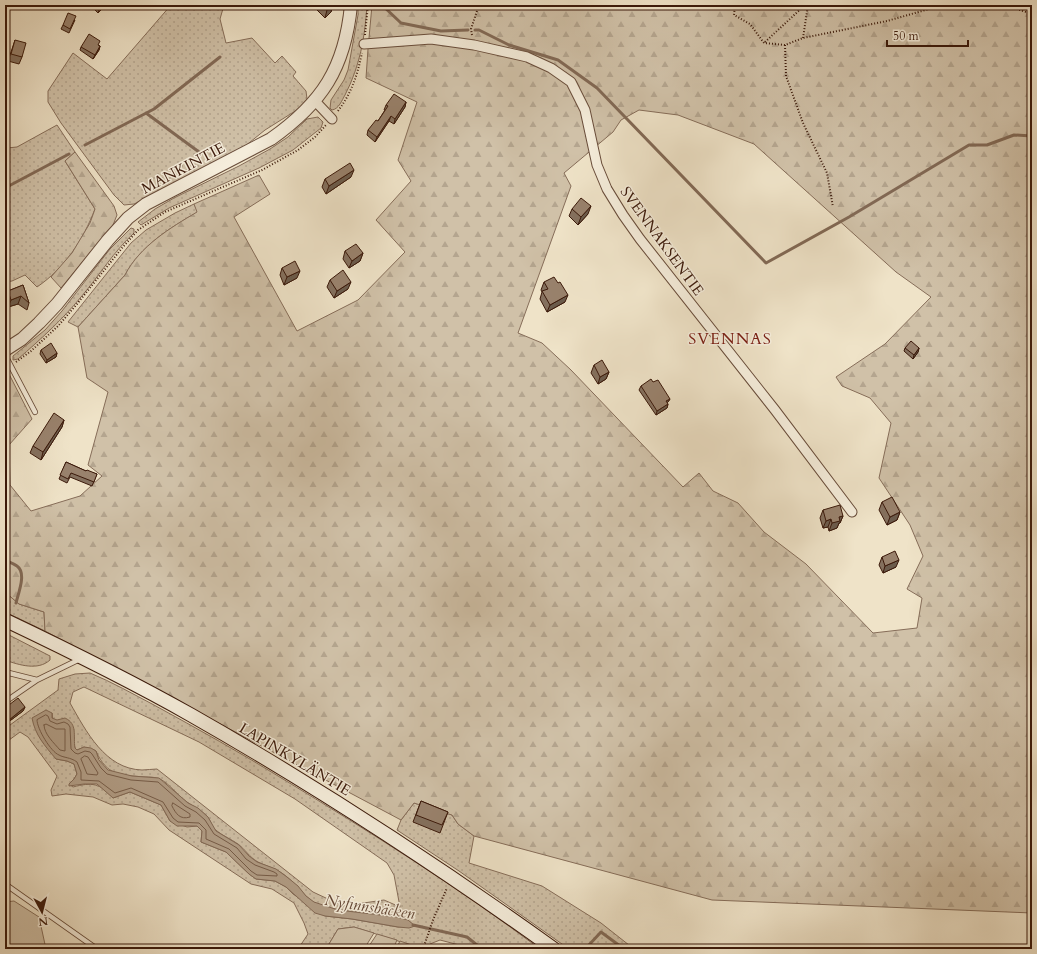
<svg xmlns="http://www.w3.org/2000/svg" width="1037" height="954" viewBox="0 0 1037 954" font-family="Cardo,serif">
  <defs>
    <pattern id="grass-dots" width="8" height="8" patternUnits="userSpaceOnUse"><rect width="8" height="8" fill="#d0c1a8"/><path d="M2 2h.1M6 6h.1" fill="none" stroke="#b4a58f" stroke-width="1.8" stroke-linecap="round"/></pattern>
    <pattern id="forest-firs" width="22" height="20" patternUnits="userSpaceOnUse"><rect width="22" height="20" fill="#d0c1a8"/><path d="M5 1l3.5 6h-7zM16 11l3.5 6h-7z" fill="#b4a58f"/></pattern>
  </defs>
  <rect width="100%" height="100%" fill="#efe3c8"/>
  <filter id="stains"><feTurbulence type="fractalNoise" baseFrequency=".005" numOctaves="4"/><feColorMatrix values="0 0 0 0 .2 0 0 0 0 .09 0 0 0 0 .02 0 0 0 .5 -.17"/></filter>
  <radialGradient id="worn" r=".72"><stop offset=".6" stop-color="#630" stop-opacity="0"/><stop offset="1" stop-color="#630" stop-opacity=".3"/></radialGradient>
  <path fill="url(#grass-dots)" stroke="#866d59" fill-rule="evenodd" d="M171 5H224L220 19 226 43 252 38 275 63 282 56 296 72 293 76 306 91 307 99 300 108 265 130 239 151 147 198 134 204 124 205 114 195 61 123 48 102V91L73 53 107 79Z
    M358 5H367C365 37 360 66 345 95 342 100 339 109 332 110L330 108 331 100 344 80 348 70 358 15Z
    M318 117 323 122 321 128 293 150 259 168 169 208 141 225 138 222 155 209 174 198 239 166 270 149 288 137 307 119Z
    M57 125 75 152 65 161 95 209C83 240 65 268 37 287L25 275 12 281 5 282V144L7 148 17 147Z
    M194 204 198 212C171 227 140 246 125 275L78 327 68 322 131 243 146 230 175 213Z
    M131 228 134 229V233C114 251 99 276 81 297 62 320 41 339 18 359L13 360V356L45 330 62 311 110 249Z
    M5 592 19 604 44 612 45 631 5 612Z
    M5 633 50 656V660C38 671 19 665 5 660Z
    M90 673C112 682 133 694 154 705 198 729 241 753 283 779 370 832 458 887 540 949H467L463 946 440 940 430 944 428 949H423L354 927 338 929 326 949H298L308 934 304 923 294 903 272 889 251 884 169 830 154 814 138 807 123 804 112 805 93 797 66 794 52 796 51 790 57 776 28 737 20 732 5 743V732L10 725 58 690 59 679 75 674ZM84 687 199 742 295 799 387 863 394 875 400 907 384 900 343 906 313 892 157 769C152 769 147 770 142 770 105 769 86 731 70 703L73 692ZM52 713V718C60 722 74 739 75 748L77 750 84 747 96 751C107 776 120 775 145 777 149 777 156 777 160 779 170 784 178 796 187 802 194 807 201 810 207 816 211 821 212 828 217 831 223 836 231 839 238 844 245 849 249 857 258 862 268 867 278 869 287 877 297 884 303 895 313 902 340 917 396 908 415 926L398 927 352 919 325 916 293 894 286 887 275 881 256 879 249 874 226 852 201 842 202 831 197 826 187 827 170 821 161 805 130 792 113 798C100 783 92 782 73 787L69 784 74 779 77 774 74 764 67 761 56 759Z
    M414 803 452 815 458 824 474 836 469 863 542 886 601 923 634 949H569L459 871 397 830 401 820Z"/>
  <path fill="url(#forest-firs)" stroke="#866d59" fill-rule="evenodd" d="M372 5H1032V913L712 900 474 836 458 824 452 815 414 803 401 820 45 631 44 612 19 604 5 592V376L9 374 32 419 9 445 10 485 31 511 80 496 102 476 88 465 108 392 87 378 78 327 125 275C140 246 170 228 197 212L194 204 259 175 270 194 234 217 297 331 358 300 405 252 376 220 411 181 398 160 417 102 366 78 368 49ZM639 110 678 115 754 144 896 272 931 297 885 344 836 377 842 386 870 398 891 423 879 478 910 525 923 556 907 589 922 598 917 628 873 633 806 564 764 532 738 503 713 491 699 473 683 487 571 370 542 343 518 333 571 186 564 173 613 132 621 120Z
    M75 152 114 206 117 215 113 225 61 288 51 277 72 253 90 223 95 209 65 161Z"/>
  <path fill="#d0c1a8" stroke="#866d59" d="M14 901 39 917 46 949H11L5 927V902Z
    M354 927 374 933 364 949H326L338 929Z
    M377 934 397 940 393 949H367Z
    M400 941 420 948 396 949Z"/>
  <path fill="#b29e87" stroke="#826955" d="M46 710 52 713V718L57 720 65 718C78 724 73 736 75 748L77 750 84 747 91 748 96 751 99 760 108 770 132 776 159 778 188 803 198 808 208 817 216 831 239 845 249 856 257 862 276 869 287 877 298 886 306 896 314 902 338 910 397 917 408 920 415 926 409 928 398 927 352 919 325 916 315 913 286 887 275 881 256 879 249 874 226 852 201 842 202 831 197 826H177L170 821 161 805 130 792 113 798 97 784H84L69 786V784L74 779 77 774 74 764 67 761 56 759C45 746 35 735 32 718Z"/>
  <g fill="none" stroke-linecap="round" stroke-linejoin="round">
    <path stroke="#765c48" stroke-width="1" d="M46 715 48 716 50 721 57 724 64 722 68 724 70 727 71 749 75 753 78 754 85 751 90 752 92 754 101 768 107 774 131 780 158 782 185 806 196 812 205 820 214 834 237 848 246 859 255 865 274 872 277 874V876L257 875 251 871 229 849 206 839V830L199 823 178 822 173 818 163 802 131 788 115 793 99 781 81 780V772L77 762C70 757 64 758 59 755 51 752 37 729 37 720Z
      M44 725 46 724 56 729H65V751L60 750C54 743 44 734 44 725Z
      M85 756 88 757 98 773 97 775 87 774 81 759Z
      M173 803 190 814V817C180 820 176 814 172 806Z"/>
    <path stroke="#826955" stroke-width="3" d="M382 5 401 23 441 31 468 30
      M475 30H479L509 45 558 60 597 88 766 263 849 217 969 145H987L1014 135 1032 136
      M146 113 199 152
      M85 145 154 109 220 57
      M5 188 69 154
      M5 560C9 562 13 563 17 566 27 573 18 594 16 603
      M413 925 467 937 482 949
      M588 946 601 932 624 949"/>
    <defs>
      <path id="service" d="M5 355 35 412
        M5 672 37 680 80 659
        M5 702 37 680
        M5 884 97 949"/>
      <path id="minor" d="M364 44 431 39 474 45 527 57 551 68 571 82 585 110 597 165 607 189 623 215 640 239 775 410 852 512
        M315 101 332 119"/>
      <path id="tertiary" d="M5 350 22 339 39 323 57 304 108 240 128 218 146 204 271 139C322 103 345 68 351 5"/>
      <path id="secondary" d="M5 620C68 650 131 681 191 715 316 786 437 865 554 949"/>
    </defs>
    <use href="#service" stroke="#684c3a" stroke-width="6"/>
    <use href="#minor" stroke="#684c3a" stroke-width="11"/>
    <use href="#tertiary" stroke="#684c3a" stroke-width="14"/>
    <use href="#secondary" stroke="#3b190a" stroke-width="15"/>
    <path stroke="#3b190a" stroke-width="2" stroke-dasharray="1 2" stroke-linecap="butt" d="M735 5 734 15 750 24 764 43 785 45 803 38 887 21 943 5
      M1005 5 1032 14
      M365 35 368 5
      M472 35 471 29 479 5
      M803 38 808 5
      M765 42 805 5
      M785 45 786 76 803 123 827 173 833 207
      M338 111C352 92 357 76 362 53
      M16 362 31 351 58 326 77 304 122 248 138 230 165 212 262 170 298 150 315 137 326 125
      M423 949 433 920 447 888"/>
    <use href="#service" stroke="#f5eddb" stroke-width="4.5"/>
    <use href="#minor" stroke="#f5eddb" stroke-width="9"/>
    <use href="#tertiary" stroke="#f5eddb" stroke-width="12"/>
    <use href="#secondary" stroke="#f5eddb" stroke-width="13"/>
  </g>
  <path fill="#84705e" stroke="#3b190a" d="M90 5H106L98 13Z
    M277 5H285V7Z
    M313 5H333L331 12 325 18 313 6Z
    M75 20 69 33 61 29 63 25Z
    M15 40 22 57 19 64 8 61Z
    M98 45 100 46 99 50 93 59 80 50 81 47Z
    M406 102 405 107 394 124 389 121 375 142 367 135 368 130 378 121 385 110H384L386 105Z
    M351 177 326 194 322 187 325 179Z
    M572 209 588 214 578 225 569 216Z
    M345 251 363 253 360 261 349 268 343 259Z
    M282 268 297 278 284 285 280 275Z
    M330 280 348 289 334 298 327 287Z
    M544 282 565 302 547 312 540 299 542 292 541 290Z
    M23 285 29 303 27 310 18 304 8 307 5 298 8 291Z
    M905 348H919L918 352 913 359 904 351Z
    M41 350 57 353 56 357 46 363 40 354Z
    M594 365 609 372 606 379 598 384 591 373Z
    M653 382 670 399 668 402 667 403 668 404 667 408 656 415 639 390 641 386Z
    M64 420 62 427 41 460 30 453 33 446Z
    M66 462 86 471 97 474 92 486 70 477 67 483 59 479Z
    M882 502 900 512 897 520 887 525 879 510Z
    M823 510 843 516 840 523H839L837 528 829 531 828 527 823 528 820 518Z
    M882 557 896 567 883 573 879 565Z
    M25 707 23 711 7 723 5 720V708Z
    M421 801 448 812 440 833 413 822Z"/>
  <path fill="#6b5b4c" stroke="#3b190a" d="M101 5H106L98 13Z
    M332 5H333L331 12 325 18 327 10Z
    M100 46 99 50 93 59 95 55Z
    M406 102 405 107 394 124 395 119Z
    M391 116 389 121 375 142 377 137Z
    M354 170 351 177 326 194 329 186Z
    M591 206 588 214 578 225 581 217Z
    M363 253 360 261 349 268 352 261Z
    M300 271 297 278 284 285 287 277Z
    M351 282 348 289 334 298 337 291Z
    M568 295 565 302 547 312 550 305Z
    M21 296 18 304 8 307 11 300Z
    M919 348 918 352 913 359 914 355Z
    M57 353 56 357 46 363 47 360Z
    M609 372 606 379 598 384 600 377Z
    M670 399 668 402 664 405 666 401Z
    M668 404 667 408 656 415 657 411Z
    M64 420 62 427 41 460 43 452Z
    M900 512 897 520 887 525 890 517Z
    M843 516 840 523H839L837 528 829 531 832 523 839 517Z
    M831 519 828 527 823 528 826 521Z
    M899 560 896 567 883 573 885 566Z
    M25 707 23 711 7 723 9 720Z"/>
  <path fill="#99826d" stroke="#3b190a" d="M322 5H332L327 10Z
    M68 13 76 16 70 29 63 25Z
    M89 34 100 41 98 45 100 46 95 55 81 47Z
    M15 40 26 43 22 57 11 54Z
    M394 94 406 102 395 119 391 116 377 137 368 130 376 120 378 121 388 106 386 105Z
    M350 163 354 170 329 186 325 179Z
    M581 198 591 206 581 217 572 209Z
    M356 244 363 253 352 261 345 251Z
    M295 261 300 271 287 277 282 268Z
    M343 270 351 282 337 291 330 280Z
    M554 277 558 283 560 282 568 295 550 305 542 291 548 289 544 282Z
    M23 285 29 303 21 296 11 300 8 291Z
    M911 341 919 348 914 355 905 348Z
    M51 343 57 353 47 360 41 350Z
    M602 360 609 372 600 377 594 365Z
    M651 379 653 382 658 380 670 399 666 401 668 404 657 411 641 386Z
    M54 413 64 420 43 452 33 446Z
    M66 462 86 471 87 470 97 474 94 482 71 473 68 479 60 475Z
    M892 497 900 512 890 517 882 502Z
    M840 505 843 516 839 517 840 521 832 523 831 519 826 521 823 510Z
    M895 551 899 560 885 566 882 557Z
    M18 698 25 707 9 720 5 715V708Z
    M421 801 448 812 442 825 416 815Z"/>
  <g text-anchor="middle" stroke-width="3" stroke-linejoin="round" paint-order="stroke">
    <g font-size="15" fill="#3b190a" stroke="#f5eddb">
      <text transform="translate(183 168) rotate(-28)" y="5">MANKINTIE</text>
      <text transform="translate(662 241) rotate(54)" y="5">SVENNAKSENTIE</text>
      <text transform="translate(295 759) rotate(31)" y="5">LAPINKYLÄNTIE</text>
    </g>
    <g font-size="16" letter-spacing="1" fill="#7a1f14" stroke="#f5eddb">
      <text x="730" y="344">SVENNAS</text>
    </g>
    <g font-size="16" font-style="italic" fill="#654836" stroke="#f5eddb">
      <text transform="translate(370 906) rotate(9)" y="6">Nyfinnsbäcken</text>
    </g>
  </g>
  <rect width="1037" height="954" fill="none" stroke="#efe3c8" stroke-width="20"/>
  <rect x="6" y="6" width="1025" height="942" fill="none" stroke="#3b190a" stroke-width="2"/>
  <rect x="10" y="10" width="1017" height="934" fill="none" stroke="#3b190a"/>
  <g transform="translate(42 912) rotate(173)" stroke="#f5eddb" stroke-width="3" paint-order="stroke">
  <path d="M0-3L7 15L0 10L-7 15Z" fill="#3b190a"/>
  <text y="-6" font-size="11" font-weight="bold" text-anchor="middle" fill="#3b190a">N</text>
  </g>
  <path d="M887 40v6h81v-6" fill="none" stroke="#3b190a" stroke-width="2"/>
  <text x="893" y="40" font-size="12" fill="#3b190a" stroke="#f5eddb" stroke-width="3" paint-order="stroke">50 m</text>
  <rect width="100%" height="100%" filter="url(#stains)"/>
  <rect width="100%" height="100%" fill="url(#worn)"/>
</svg>
